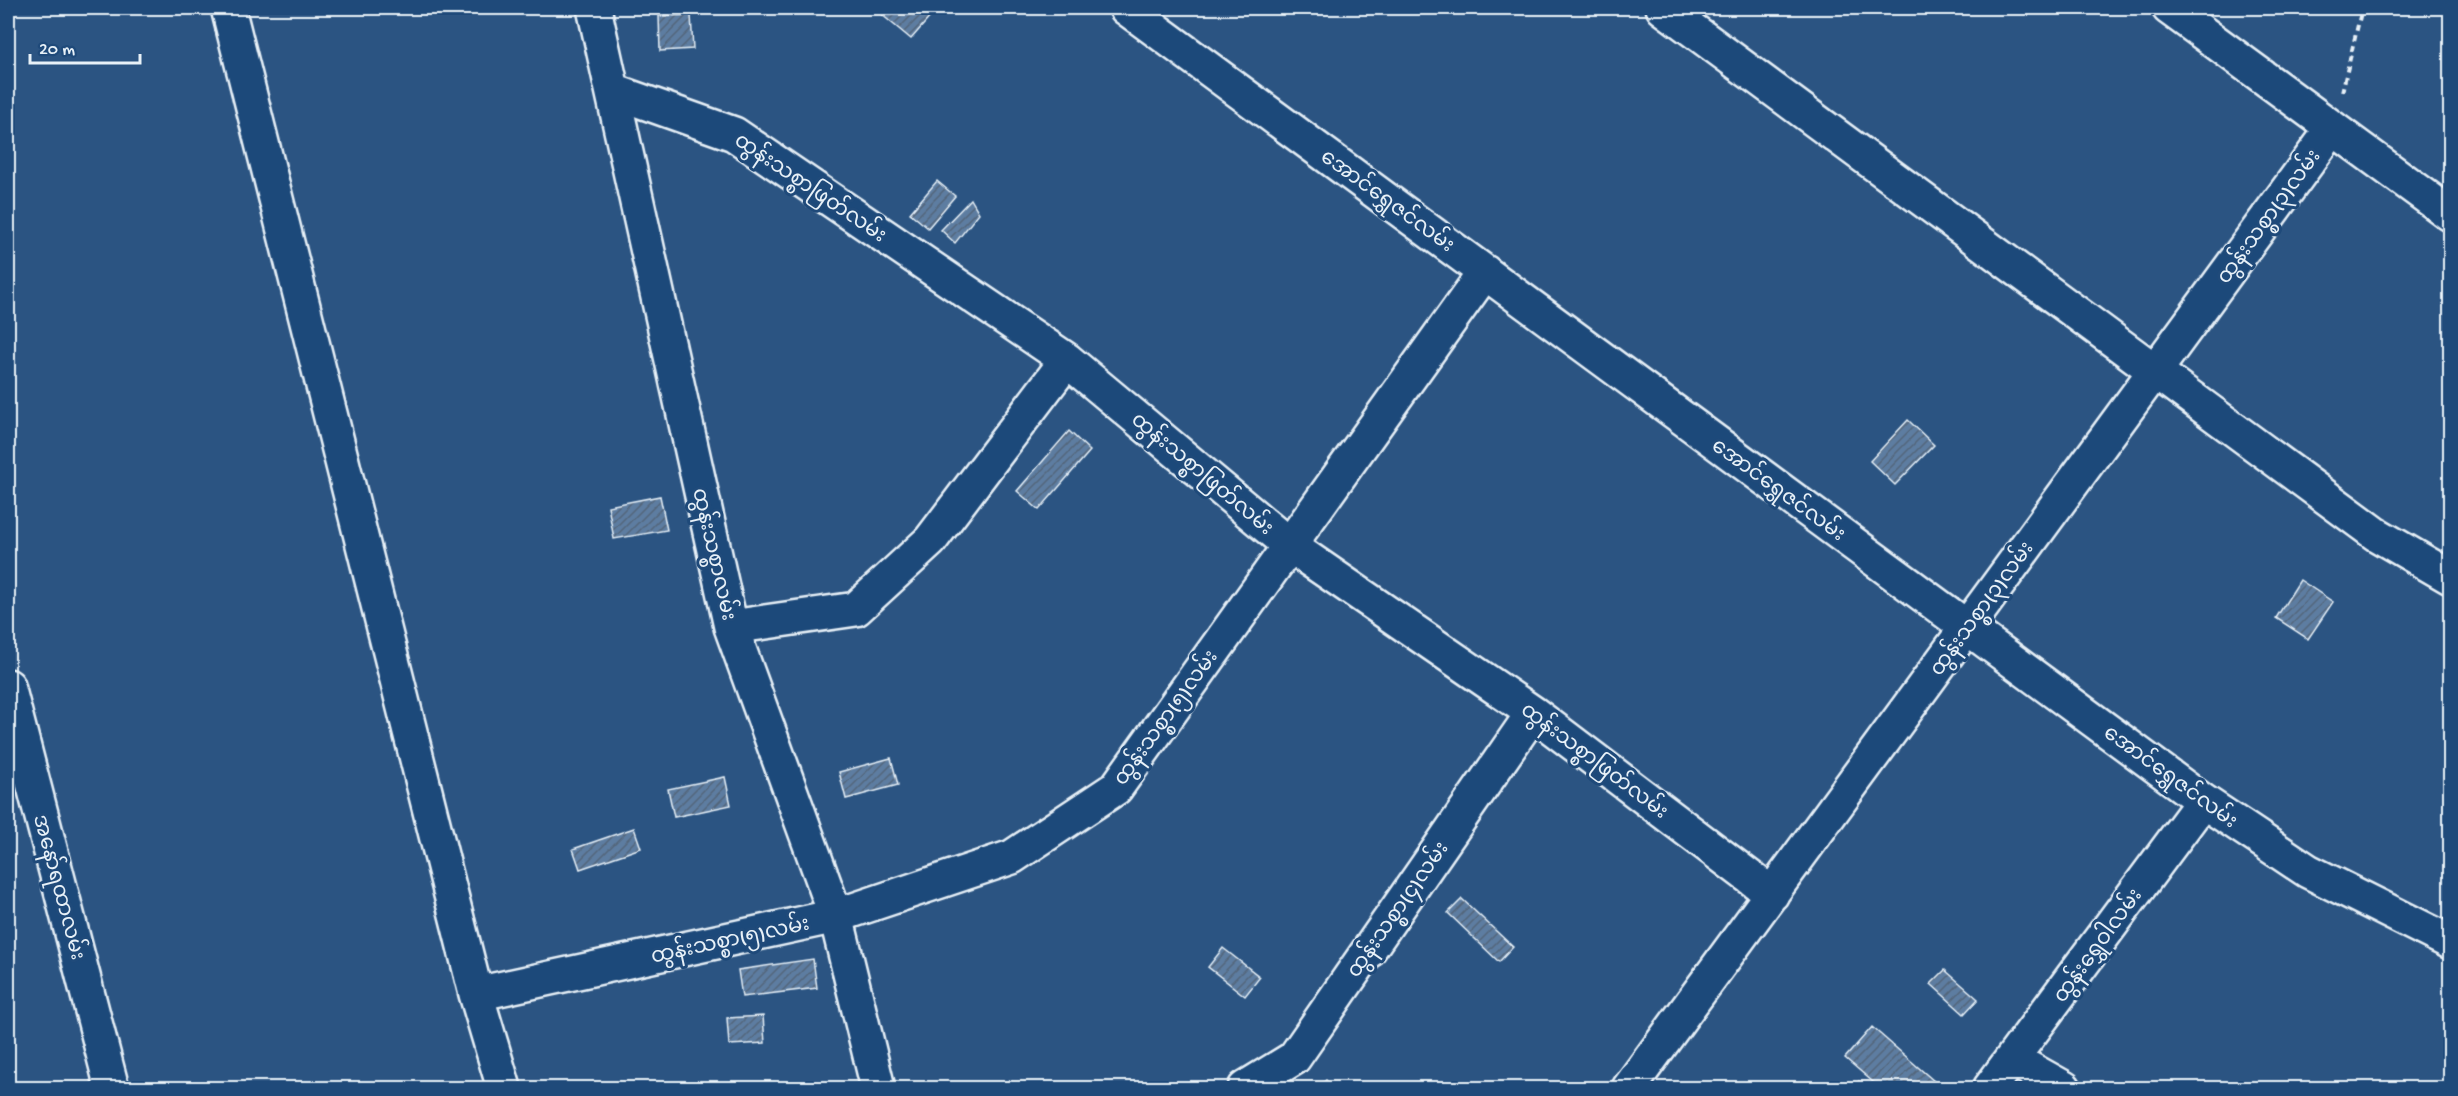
<svg xmlns="http://www.w3.org/2000/svg" width="2458" height="1096" viewBox="0 0 2458 1096" font-family="'Gochi Hand','Noto Sans Myanmar',sans-serif">
  <defs>
    <pattern id="building-hatch" width="6" height="6" patternUnits="userSpaceOnUse" patternTransform="scale(1.5)"><rect width="6" height="6" fill="#5d7da1"/><path d="M-1 1l2-2M0 6l6-6M5 7l2-2" fill="none" stroke="#53657a"/></pattern>
  </defs>
  <rect width="100%" height="100%" fill="#2b5482"/>
  <filter id="ink" filterUnits="userSpaceOnUse"><feTurbulence type="fractalNoise" baseFrequency=".0167" numOctaves="2"/><feDisplacementMap in="SourceGraphic" scale="12" xChannelSelector="R" yChannelSelector="G"/><feConvolveMatrix kernelMatrix="1 2 1 2 8 2 1 2 1" color-interpolation-filters="sRGB"/></filter>
  <g filter="url(#ink)">
    <path fill="url(#building-hatch)" stroke="#e8f1f8" stroke-width="1.5" d="M887 8H938L911 39 881 14Z
      M691 15 693 49 660 51 659 16Z
      M937 181 955 196 928 228 910 213Z
      M971 199 979 213 955 243 941 230Z
      M1908 420 1934 445 1895 485 1870 461Z
      M1069 431 1090 451 1039 510 1017 491Z
      M660 496 667 530 614 539 608 506Z
      M2300 580 2333 602 2308 639 2276 618Z
      M891 758 898 785 846 799 839 772Z
      M725 777 731 805 674 817 668 789Z
      M634 828 641 848 580 869 573 849Z
      M1462 899 1513 947 1499 962 1448 913Z
      M1223 948 1260 977 1245 996 1208 967Z
      M813 959 817 988 742 997 738 970Z
      M1945 970 1978 999 1964 1014 1931 984Z
      M763 1016 765 1043 729 1045 727 1018Z
      M1872 1027 1942 1088H1880L1845 1058Z
      M1326 1080 1334 1088H1317Z
      M1859 1081 1868 1088H1852Z"/>
    <g fill="none" stroke-linecap="round" stroke-linejoin="round">
      <defs>
        <path id="minor" d="M228 8 476 994 504 1088
          M594 8 731 627 836 916 878 1088
          M1126 8 2203 801 2308 871 2450 942
          M1663 8 2376 534 2450 577
          M2169 8 2450 214
          M613 91 734 134 1067 360 1290 546 1533 713 1772 894
          M731 627 856 609 930 541 1067 360
          M8 686 112 1088
          M476 994 836 916 1012 857 1116 788 1485 272
          M2012 1059 2064 1088
          M1245 1088 1294 1058 1533 713
          M1629 1088 2333 128
          M1990 1088 2203 801"/>
      </defs>
      <use href="#minor" stroke="#e8f1f8" stroke-width="38"/>
      <path stroke="#e8f1f8" stroke-width="4" stroke-dasharray="6 4.5" stroke-linecap="butt" d="M2342 92 2362 8"/>
      <use href="#minor" stroke="#1f4a7a" stroke-width="33"/>
    </g>
  </g>
  <g text-anchor="middle" stroke-width="6" stroke-linejoin="round" paint-order="stroke">
    <g font-size="21" fill="#e8f1f8" stroke="#1f4a7a">
      <text transform="translate(811 187) rotate(34)" y="7">ထွန်းသစ္စာဖြတ်လမ်း</text>
      <text transform="translate(1388 200) rotate(36)" y="7">အောင်ရွှေဇင်လမ်း</text>
      <text transform="translate(2268 216) rotate(-54)" y="7">ထွန်းသစ္စာ(၃)လမ်း</text>
      <text transform="translate(1203 473) rotate(40)" y="7">ထွန်းသစ္စာဖြတ်လမ်း</text>
      <text transform="translate(1779 489) rotate(36)" y="7">အောင်ရွှေဇင်လမ်း</text>
      <text transform="translate(715 554) rotate(77)" y="7">ထွန်းသစ္စာလမ်း</text>
      <text transform="translate(1981 608) rotate(-54)" y="7">ထွန်းသစ္စာ(၃)လမ်း</text>
      <text transform="translate(1165 717) rotate(-54)" y="7">ထွန်းသစ္စာ(၅)လမ်း</text>
      <text transform="translate(1595 760) rotate(37)" y="7">ထွန်းသစ္စာဖြတ်လမ်း</text>
      <text transform="translate(2171 776) rotate(36)" y="7">အောင်ရွှေဇင်လမ်း</text>
      <text transform="translate(60 887) rotate(75)" y="7">အနော်ရထာလမ်း</text>
      <text transform="translate(1397 909) rotate(-55)" y="7">ထွန်းသစ္စာ(၄)လမ်း</text>
      <text transform="translate(730 939) rotate(-12)" y="7">ထွန်းသစ္စာ(၅)လမ်း</text>
      <text transform="translate(2097 945) rotate(-54)" y="7">ထွန်းရွှေဝါလမ်း</text>
    </g>
  </g>
  <rect width="2458" height="1096" fill="none" stroke="#1f4a7a" stroke-width="30"/>
  <rect x="15" y="15" width="2428" height="1066" fill="none" stroke="#e8f1f8" stroke-width="2" filter="url(#ink)"/>
  <path d="M30 54v9h110v-9" fill="none" stroke="#e8f1f8" stroke-width="3"/>
  <text x="39" y="54" font-size="18" fill="#e8f1f8" stroke="#1f4a7a" stroke-width="4.5" paint-order="stroke">20 m</text>
</svg>
